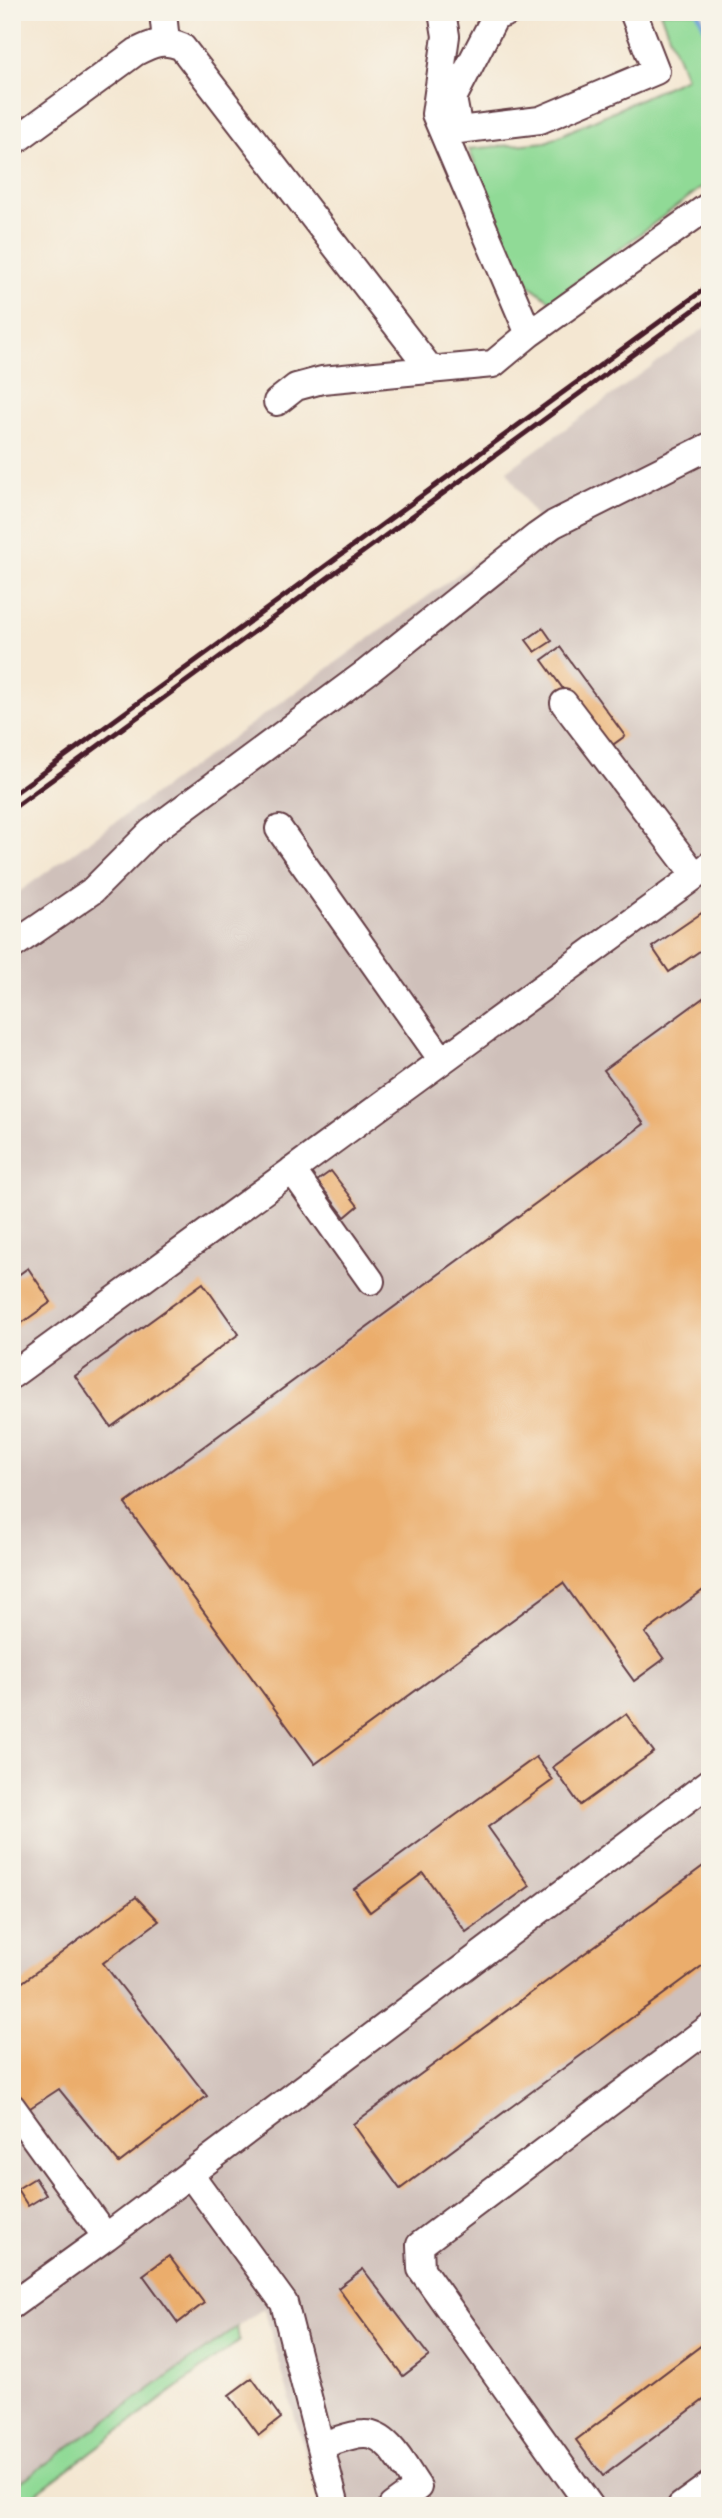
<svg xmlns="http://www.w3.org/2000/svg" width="722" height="2518" viewBox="0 0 722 2518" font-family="'Gentium Book Plus',serif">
  <rect width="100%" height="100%" fill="#f7f3e8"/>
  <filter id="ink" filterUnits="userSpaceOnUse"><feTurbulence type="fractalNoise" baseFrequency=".0143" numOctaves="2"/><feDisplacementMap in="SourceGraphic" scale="14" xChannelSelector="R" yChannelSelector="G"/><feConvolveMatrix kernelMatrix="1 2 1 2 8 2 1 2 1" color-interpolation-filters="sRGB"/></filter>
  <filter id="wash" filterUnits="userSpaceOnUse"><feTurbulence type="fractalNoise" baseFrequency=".00686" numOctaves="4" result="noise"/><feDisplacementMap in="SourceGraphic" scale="28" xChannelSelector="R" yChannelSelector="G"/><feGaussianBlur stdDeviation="1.57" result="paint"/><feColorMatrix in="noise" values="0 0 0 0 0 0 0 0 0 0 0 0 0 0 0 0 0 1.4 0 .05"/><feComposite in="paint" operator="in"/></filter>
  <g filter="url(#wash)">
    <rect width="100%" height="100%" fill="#f4e7d2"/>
    <path fill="#cfc0ba" d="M710 324V2506H320L264 2308 12 2488V897L536 518 507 471Z"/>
    <path fill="#90da96" stroke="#6d7c60" stroke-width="2" d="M660 12H698L710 40V181L551 301 518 277 469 149 546 142 686 78Z
      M237 2327 239 2341 19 2506H12V2488Z"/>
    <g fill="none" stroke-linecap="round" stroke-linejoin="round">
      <path stroke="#6a9ed6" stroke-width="5" d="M698 12 710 40"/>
    </g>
    <g id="blocks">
      <path fill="#ebad6c" d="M543 628 552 641 535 652 526 640Z
        M560 647 625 736 607 749 542 660Z
        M706 910 710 915V944L669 972 652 947Z
        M710 993V1585L645 1633 664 1659 634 1681 563 1583 315 1764 125 1504 644 1124 604 1070Z
        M331 1171 358 1206 345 1217 317 1181Z
        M28 1268 51 1302 12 1330V1275L14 1278Z
        M203 1283 239 1334 111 1427 75 1376Z
        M626 1714 654 1752 580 1805 553 1767Z
        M536 1757 553 1780 488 1827 530 1886 466 1932 423 1873 370 1912 354 1889Z
        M710 1861V1960L400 2189 353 2124Z
        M136 1897 159 1921 103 1963 207 2096 119 2163 59 2089 27 2110 12 2092V1990Z
        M35 2178 46 2195 28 2206 17 2189Z
        M169 2256 204 2303 178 2323 143 2275Z
        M363 2269 429 2356 403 2376 338 2288Z
        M702 2345 710 2355V2395L603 2476 576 2440Z
        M252 2378 281 2418 259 2435 229 2395Z"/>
    </g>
  </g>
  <g filter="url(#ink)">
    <use href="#blocks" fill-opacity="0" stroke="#643d44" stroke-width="2"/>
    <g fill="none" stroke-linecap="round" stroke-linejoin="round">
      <defs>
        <path id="minor" d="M163 12 166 42
          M442 12 446 36 435 114 529 334
          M508 12 495 17 453 98 459 130 540 120 656 71 633 12
          M12 143 136 52C154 43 163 39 182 47L431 370
          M277 402 296 387 322 380 493 364 529 334 710 205
          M564 703 695 875
          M279 829 442 1060
          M12 946 92 891 151 832 367 672 537 536 554 524 710 446
          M292 1170 371 1281
          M12 1375 710 865
          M12 2107 106 2237 710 1782
          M190 2174 284 2303 336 2506
          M12 2305 106 2237
          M321 2445C334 2442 350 2434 364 2434 389 2433 405 2469 418 2487L392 2506
          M590 2506 421 2269 420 2245 710 2027
          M681 2506 710 2485"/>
      </defs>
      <use href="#minor" stroke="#643d44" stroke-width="30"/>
      <use href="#minor" stroke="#fff" stroke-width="26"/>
      <path stroke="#4a1f2b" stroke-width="5" d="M12 795 710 285
        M12 809 710 298"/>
    </g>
  </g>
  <rect width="722" height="2518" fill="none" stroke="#f7f3e8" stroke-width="42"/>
</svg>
